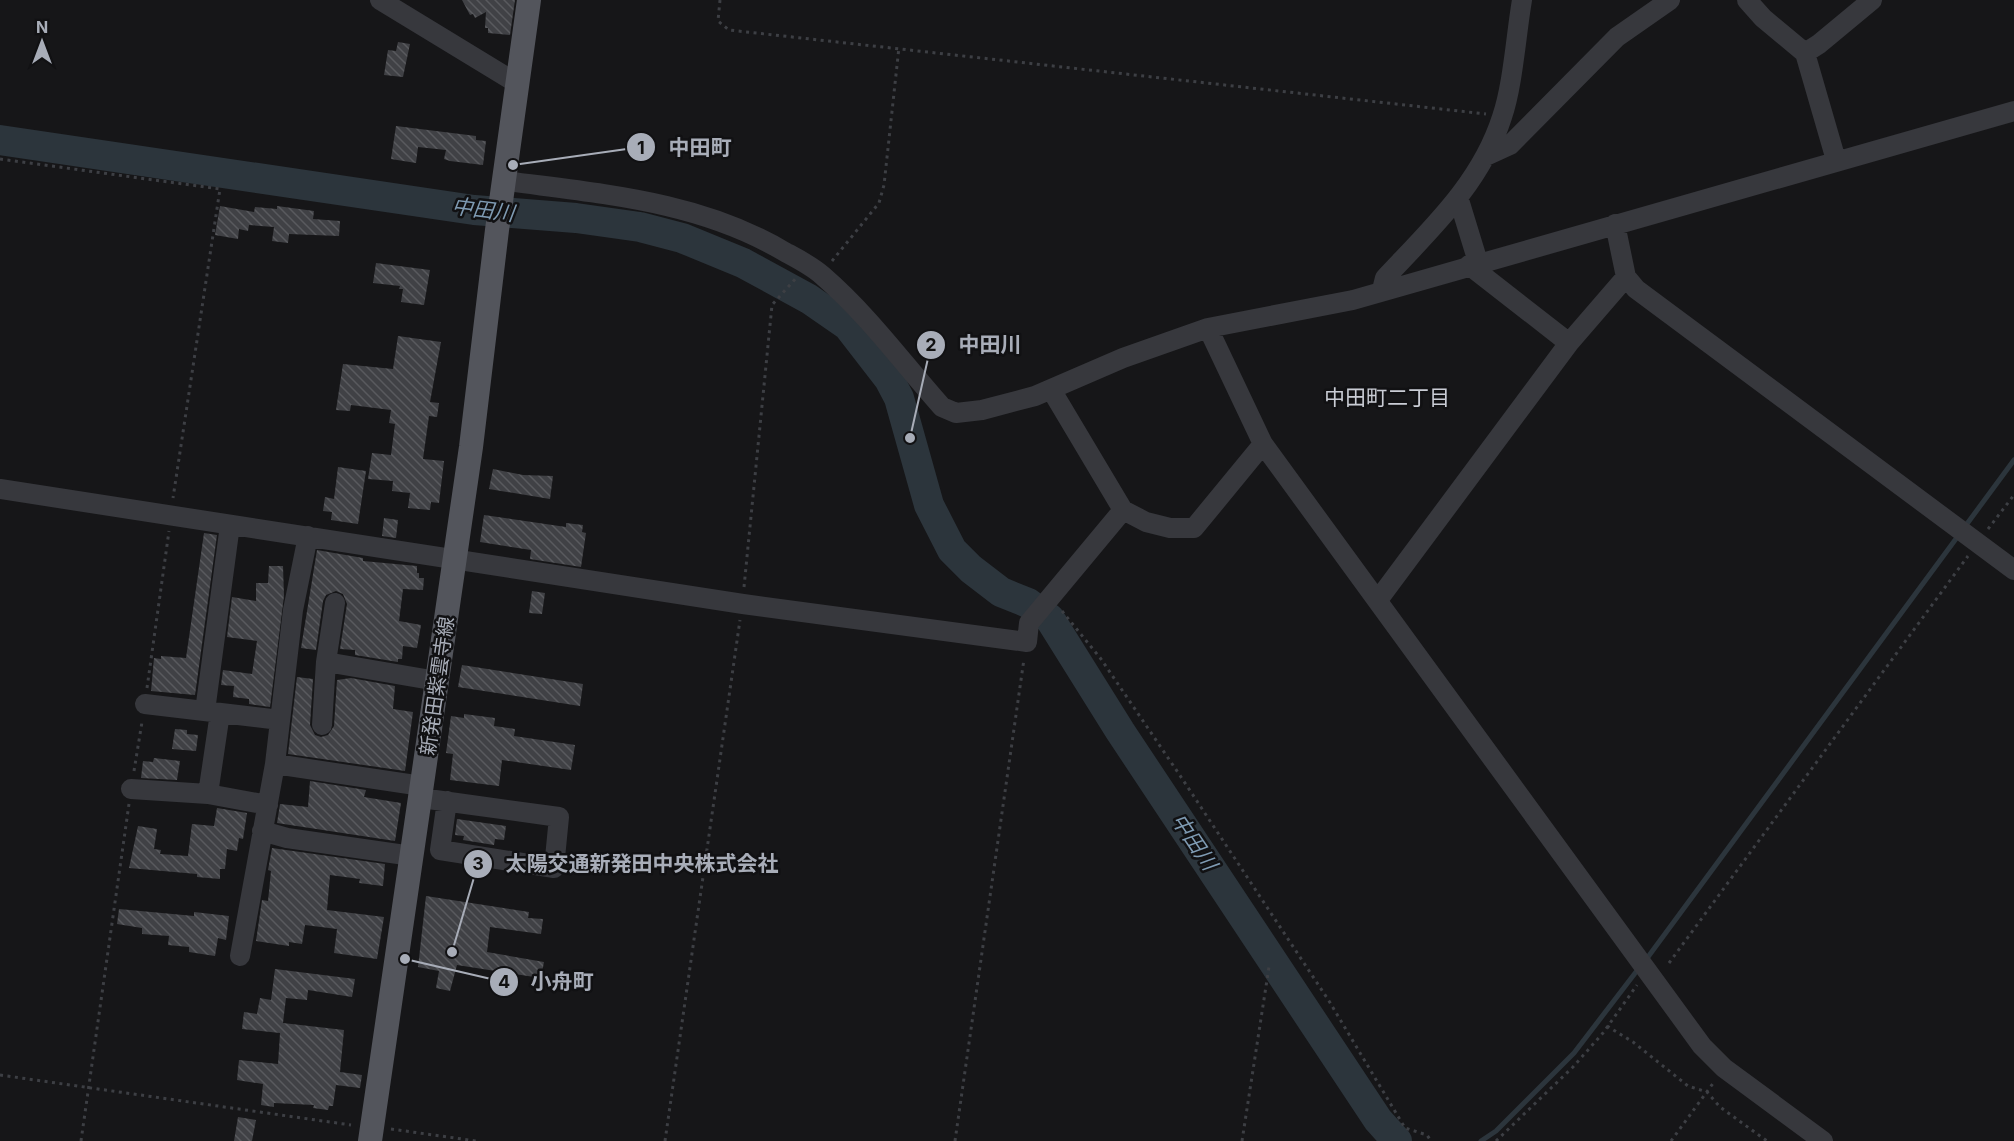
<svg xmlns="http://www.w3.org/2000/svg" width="2014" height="1141" viewBox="0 0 2014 1141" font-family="Inter,'Noto Sans JP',sans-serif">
  <defs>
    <pattern id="building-back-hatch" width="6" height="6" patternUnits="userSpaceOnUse" patternTransform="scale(1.5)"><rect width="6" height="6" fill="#404145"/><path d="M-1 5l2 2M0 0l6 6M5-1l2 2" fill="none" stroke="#595a5e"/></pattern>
  </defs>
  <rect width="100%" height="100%" fill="#161618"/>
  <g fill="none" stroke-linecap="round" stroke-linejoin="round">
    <path stroke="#2c353c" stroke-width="5" d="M1645 961 2014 460
      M1481 1141 1496 1131 1574 1053 1639 968"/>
    <path stroke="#2c353c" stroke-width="30" d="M0 140 474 210 576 218 640 227 682 238 743 263 809 299 848 326 889 379 899 398 929 505 952 550 971 569 1001 592 1028 603 1050 619 1120 731 1378 1120 1397 1141"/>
  </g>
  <path fill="url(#building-back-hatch)" d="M462 0H515L510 35 488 33V28H485L486 12 475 18 473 14 470 15Z
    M398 42 410 44 403 77 384 75 388 50 396 51Z
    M396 126 476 136V140L486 141 483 165 450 161 444 159 446 150 418 147 416 163 391 159Z
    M220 206 254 212 255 207 277 209V206L314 211 313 219 340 221 339 236 289 234 288 243 272 241 274 227 249 225 248 231 239 229 238 239 215 235Z
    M376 263 430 270 424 305 401 302 403 289H399L400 286 373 283Z
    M398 336 441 342 430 402 439 403 437 417 429 416 423 459 444 461 439 503 431 502 430 510 408 508 410 493 392 491 393 481 368 479 372 453 391 455 395 424 389 423 391 410 351 405 350 411 336 410 343 364 393 369Z
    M338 467 366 471 358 524 331 520 332 512 323 511 325 497 334 499Z
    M493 469 523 475 553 476 550 499 489 489Z
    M484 515 566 527V523L583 525 582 532 586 533 581 567 530 559 531 550 480 542Z
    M384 518 398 520 396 538 382 536Z
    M204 533 217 535 195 695 151 691 154 658 161 659V656L186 658Z
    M317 550 363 558V561L417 566V573H419V578H424L423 590 403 589 399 621 421 625 417 648 403 646 402 659H398V662L355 655V650L340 649 347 604 343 594 336 591 326 595 323 601 316 650 301 648Z
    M269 566H283L284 596 270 707 249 704V699L233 697 234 686 221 685 223 670 252 674 257 641 227 637 232 597 256 601V583H268Z
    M532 591 545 593 542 614 529 613Z
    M462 665 583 684 580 706 458 687Z
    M297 677 313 679 310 725 315 735 321 737 328 735 334 726 337 680 351 678 395 686 393 709 413 712 405 771 288 754Z
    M464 714 495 718 494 726 515 729 514 736 575 745 571 770 502 760 499 786 450 780 453 754 446 753 451 716 464 718Z
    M175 729 187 730V734L198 735 196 751 172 749Z
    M154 758 180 761 177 780 141 778 143 761 153 762Z
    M310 781 366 790 364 797 401 803 395 841 277 823 280 804 308 807Z
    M217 808 247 813 243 839 239 838 237 851 227 849 225 869H220V879L197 877V874L129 868 138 826 157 829 154 849 161 850 160 854 188 856 192 824 214 826Z
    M457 819 506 826 504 840 495 839 494 845 463 840 464 836 455 835Z
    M272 848 385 864 383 886 359 883 360 879 330 875 327 910 384 917 377 959 334 953 337 929 305 925 302 944 289 942V946L256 941 262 900 268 901 271 871 268 870Z
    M426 896 529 912 528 918 543 919 541 934 490 927 487 952 544 962 541 978 457 965 450 991 436 988 439 971 418 967Z
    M119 909 194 916V912L229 916 226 940 218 938 215 956 189 952V947L168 945 169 936 142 934V928L117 924Z
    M275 969 355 979 352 997 308 990 307 1000 286 998 283 1023 344 1030 340 1072 362 1075 360 1088 336 1085 333 1106H329L328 1110 313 1108 314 1105 274 1103V1107L261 1105 263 1084 237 1080 239 1060 278 1064 280 1033 242 1029 244 1012 257 1014 260 998 271 1000Z
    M238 1117 256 1120 252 1141H234Z"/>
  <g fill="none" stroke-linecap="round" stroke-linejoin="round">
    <path stroke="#3d3f44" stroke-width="3" stroke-dasharray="3 4.5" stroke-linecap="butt" d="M720 0 718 21 729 30 1486 114
      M0 159 220 189 173 498
      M832 261 879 203 884 185 899 47
      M1988 529 2014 495
      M744 587 772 305 797 277
      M1062 611 1101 659 1179 774 1329 1001 1405 1128 1427 1135 1431 1141
      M147 688 169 531
      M134 771 142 722
      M1669 963 1968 556
      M1607 1026 1633 1042 1688 1086 1707 1092 1720 1107 1767 1141
      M0 1075 351 1125
      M391 1129 476 1141
      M81 1141 129 804
      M665 1141 740 620
      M955 1141 1024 659
      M1242 1141 1269 967
      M1496 1141 1573 1067 1603 1033 1637 985
      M1671 1141 1714 1082"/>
    <path stroke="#37383d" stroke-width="20" d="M380 0 518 84
      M1747 0 1763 18 1805 53 1836 160
      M1805 53 1819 44 1872 0
      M1486 156 1510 145 1617 37 1670 0
      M506 181C602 194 700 201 785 252 798 259 812 266 823 276 869 316 902 362 942 407L956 413 982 410 1035 396 1123 358 1208 328 1353 300 2014 111
      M1459 200 1478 262
      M1615 224 1626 277 1636 289 2014 570
      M1469 265 1569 343
      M1382 290 1385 278C1431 229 1481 183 1502 117 1513 85 1516 35 1522 0
      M1208 328 1263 444 1702 1046 1724 1068 1823 1141
      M1052 391 1123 510 1146 522 1170 528H1194L1263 444
      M0 489 743 604 1027 642 1029 623 1123 510
      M1378 600 1569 343 1626 277
      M326 662 437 681
      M145 704 280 720
      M205 711 230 525
      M322 725 326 662 335 603
      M275 764 422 786
      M131 789 208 794 268 805
      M208 794 220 713
      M421 798 559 817 554 868 440 850 447 801
      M262 831 287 838 412 856
      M240 956 275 764 293 610 308 536"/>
    <path stroke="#53555c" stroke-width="24" d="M370 1141 471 447 497 230 529 0"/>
  </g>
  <g text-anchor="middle" stroke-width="5" stroke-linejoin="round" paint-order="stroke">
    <g font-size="20" fill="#a8adb8" stroke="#111113">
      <text transform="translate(437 686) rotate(-82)" y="7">新発田紫雲寺線</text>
    </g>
    <g font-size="21" font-style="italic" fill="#7f9bb3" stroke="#111113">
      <text transform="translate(483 210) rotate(7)" y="7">中田川</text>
      <text transform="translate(1194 842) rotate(56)" y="7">中田川</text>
    </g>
    <g font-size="21" fill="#c9ccd4" stroke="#111113">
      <text x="1387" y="405">中田町二丁目</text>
    </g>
  </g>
  <path fill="none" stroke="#a8adb8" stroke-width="2" d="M513 165L641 147M910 438L931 345M452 952L478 864M405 959L504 982"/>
  <g fill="#a8adb8" stroke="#111113" stroke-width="2">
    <circle cx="513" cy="165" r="6"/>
    <circle cx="910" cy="438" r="6"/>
    <circle cx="452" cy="952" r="6"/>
    <circle cx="405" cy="959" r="6"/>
    <circle cx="641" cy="147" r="15"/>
    <circle cx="931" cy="345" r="15"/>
    <circle cx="478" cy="864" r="15"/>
    <circle cx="504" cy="982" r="15"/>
  </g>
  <g font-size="18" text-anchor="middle" font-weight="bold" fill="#111">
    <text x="641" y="154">1</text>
    <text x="931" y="351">2</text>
    <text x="478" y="870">3</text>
    <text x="504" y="988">4</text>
  </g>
  <g font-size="21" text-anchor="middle" font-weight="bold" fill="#a8adb8" stroke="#111113" stroke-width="5" stroke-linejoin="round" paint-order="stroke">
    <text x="700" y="155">中田町</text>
    <text x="990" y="352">中田川</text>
    <text x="642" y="871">太陽交通新発田中央株式会社</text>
    <text x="562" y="989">小舟町</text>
  </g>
  <g transform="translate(42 42)" stroke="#111113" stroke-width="4.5" paint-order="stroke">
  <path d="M0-4.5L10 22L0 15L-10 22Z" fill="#a8adb8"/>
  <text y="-9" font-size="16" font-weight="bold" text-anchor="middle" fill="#a8adb8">N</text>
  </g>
</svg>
